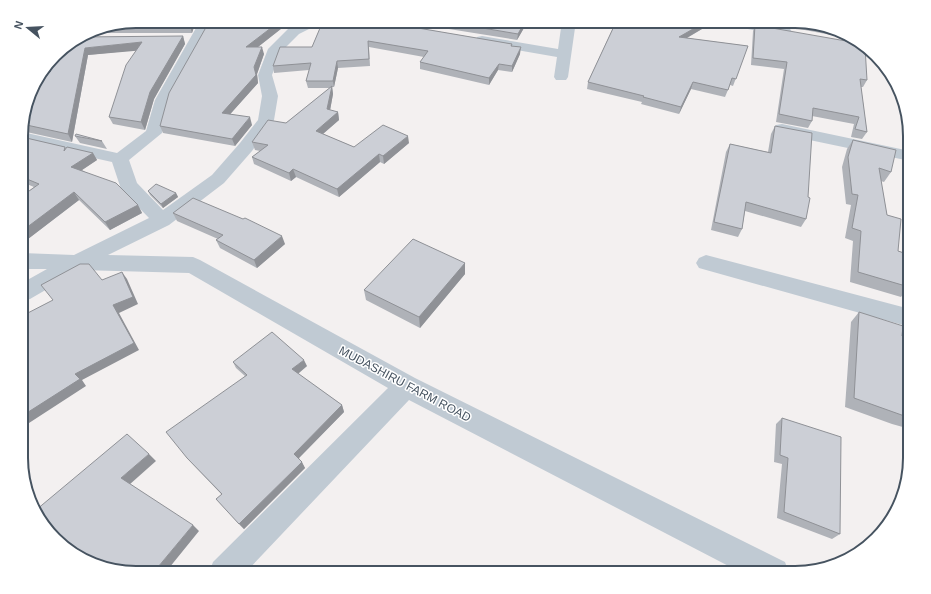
<svg xmlns="http://www.w3.org/2000/svg" width="931" height="594" viewBox="0 0 931 594" font-family="Helvetica,sans-serif">
  <rect width="100%" height="100%" fill="#f3f0f0"/>
  <g fill="none" stroke-linecap="round" stroke-linejoin="round">
    <path fill="#c0cad3" fill-rule="evenodd" d="M200 21H214L171 100 162 133 129 160 137 183 163 210 212 175 240 143 258 120 262 96 258 75 268 49 289 28 304 21H321L319 24 299 34 280 53 272 75 278 96 274 120 252 151 224 183 169 225 108 255 193 257 200 260 415 378 785 562 789 573H742L409 400 245 573H209L213 562 388 388 189 273 80 270 30 299 22 301V283L47 269H22V253L74 255 149 218 121 189 112 162 22 142V132L117 153 146 131 155 100Z
      M562 21H576L568 77 566 80H556L554 77 557 57 482 44 477 43 475 40 477 37 482 36 558 49Z
      M701 21H748L790 29 792 32 790 35 785 36 737 27 708 25 703 24Z
      M782 124 910 151V161L776 133 774 129 776 125Z
      M706 255 910 309V327L699 268 696 263 699 258Z"/>
  </g>
  <path fill="#afb2b8" d="M136 21H196L192 33H86L92 30Z
    M224 21H291L258 47 264 54 257 74 258 83 230 114 252 125 235 146 163 133 160 126 222 22Z
    M323 21H528L517 40 424 25 418 26 417 27 418 28 512 44V46L520 54 512 72 498 70 489 85 420 69V62L424 57 369 47 370 66 338 68 334 87H332L333 94 330 110 338 112 339 120 323 134 354 147 409 143 384 164 380 162 339 197 296 177 291 181 254 164 252 157 260 151 255 150 252 142 286 123 330 88H308L306 81 309 70 274 73 273 66 312 47Z
    M576 21H709L707 26 687 38 748 46 733 86 730 85 725 97 691 89 679 114 641 104 642 102 587 89 588 82 613 28 577 23Z
    M756 21H796L858 40Z
    M755 25 867 80 863 87H861L867 132 862 139 851 137 854 124 812 116V121L808 128 776 122 784 69 751 65 753 31Z
    M183 36 185 44 154 99 145 130 113 124 109 117 136 50 88 55 72 142 22 131V121L50 72 56 54Z
    M775 126 806 219 801 227 745 211 742 229 738 237 711 230 726 152 730 144 768 152 771 134Z
    M75 136 102 141 107 149 80 143Z
    M22 137 65 147 66 148 93 153 97 160 82 170 138 205 142 213 110 230 79 200 28 239 22 237V196L34 187 22 182Z
    M853 140 891 172 884 182 881 181 887 215 898 251 910 255V295L904 293 901 297 850 282 853 241 845 238 851 205 846 204 842 167 847 149Z
    M148 191 176 193 178 197 163 208 150 195Z
    M173 213 285 244 257 268 220 248 216 240 218 239 177 221Z
    M465 263V274L420 328 366 300 364 290Z
    M859 312 902 336 910 338V429L892 424 845 407 851 322Z
    M233 362 307 366 298 374 342 405 344 412 299 458 305 468 244 529 216 499 222 495 187 458 245 376 236 368Z
    M782 418 840 534 832 539 777 518 782 464 774 462 776 424Z"/>
  <path fill="#8f9196" d="M191 21H196L192 33 190 26Z
    M280 21H291L249 54 246 47Z
    M417 21H424V25L418 26 416 31 415 24Z
    M525 21H528L517 40 518 34Z
    M707 21H709L707 26 678 43 679 37Z
    M183 36 185 44 154 99 145 130 141 122 150 92Z
    M142 42 145 50 88 55 72 142 68 134 85 48Z
    M262 47 264 54 257 74 258 83 225 120 222 113 254 67Z
    M521 47 520 54 512 72V66Z
    M337 61 338 68 334 87 333 81Z
    M499 64 498 70 489 85V78Z
    M693 82 691 89 679 114 681 107Z
    M332 86 333 94 329 116 327 109Z
    M338 112 339 120 317 139 316 131Z
    M250 117 252 125 235 146 232 139Z
    M408 136 409 143 384 164 383 156Z
    M93 153 97 160 76 174 71 167Z
    M379 154 380 162 339 197 337 189Z
    M293 169 296 177 291 181 289 173Z
    M74 192 79 200 28 239 22 232V231Z
    M176 193 178 197 163 208 161 204Z
    M138 205 142 213 110 230 105 222Z
    M282 236 285 244 257 268 254 260Z
    M465 263V274L420 328 419 317Z
    M122 272 127 279 138 304 119 313 139 350 82 380 86 386 29 423 24 419 22 420V414L75 374 113 305Z
    M304 360 307 366 295 376 292 369Z
    M342 405 344 412 297 460 294 454Z
    M149 454 156 461 129 485 121 478Z
    M302 462 305 468 244 529 239 524Z
    M193 525 199 531 165 573H153Z
    M135 568 142 573H135L132 572Z"/>
  <path fill="#cccfd6" stroke="#8f9196" d="M136 21H191L190 26H109Z
    M224 21H280L246 47H262L254 67 256 75 222 113 250 117 232 139 160 126 169 93 209 22H222Z
    M323 21H417L415 24 418 28 512 44 511 46 521 47 512 66 499 64 489 78 420 62 428 51 368 41 369 59 337 61 333 81H306L311 63 273 66 280 47H312Z
    M441 21H525L518 34Z
    M608 21H707L679 37 748 46 736 79 732 78 728 90 693 82 681 107 643 97 644 96 588 82 616 22Z
    M755 25 863 44 865 47 867 80 860 79 867 132 855 129 859 117 813 108 812 121 779 114 787 62 753 58Z
    M183 36 150 92 141 122 109 117 126 65 142 42 85 48 68 134 22 124V121L33 85 43 71 50 72 56 54 60 50 79 37Z
    M332 86 327 109 338 112 316 131 354 147 383 125 408 136 383 156 379 154 337 189 293 169 289 173 252 157 268 145 252 142 268 120 286 123Z
    M775 126 812 133 808 197 810 198 806 219 746 202 742 229 714 222 730 144 771 153Z
    M76 134 102 141 75 136Z
    M22 137 65 147 64 151 67 147 93 153 71 167 116 183 138 205 105 222 74 192 22 231V196L39 184 22 177Z
    M853 140 896 150 891 172 879 168 887 215 901 219 898 251 910 255 909 287 858 272 861 231 852 228 858 195 852 194 848 157Z
    M156 184 176 193 161 204 148 191Z
    M193 198 243 219 245 218 282 236 254 260 216 240 223 235 173 213Z
    M413 239 465 263 419 317 364 290Z
    M80 264H89L102 280 122 272 133 297 113 305 134 343 75 374 80 379 22 416V316L53 300 41 285Z
    M859 312 903 326 902 336 910 338V418L854 398Z
    M272 332 304 360 292 369 342 405 294 454 302 462 239 524 216 499 222 494 187 458 166 432 247 375 233 362Z
    M782 418 841 437 840 534 784 512 788 458 780 455Z
    M127 434 149 454 121 478 193 525 153 573H142L135 568 132 572 72 554 40 522 36 510Z"/>
  <g text-anchor="middle" stroke-width="3" stroke-linejoin="round" paint-order="stroke">
    <g font-size="12" fill="#465360" stroke="#fff">
      <text transform="translate(405 384) rotate(28)" y="4">MUDASHIRU FARM ROAD</text>
    </g>
  </g>
  <path d="M0 0H931V594H0ZM136 28H795A108 108 0 0 1 903 136V458A108 108 0 0 1 795 566H136A108 108 0 0 1 28 458V136A108 108 0 0 1 136 28Z" fill="#fff" fill-rule="evenodd"/>
  <path fill="none" stroke="#465360" stroke-width="2" d="M136 28H795A108 108 0 0 1 903 136V458A108 108 0 0 1 795 566H136A108 108 0 0 1 28 458V136A108 108 0 0 1 136 28Z"/>
  <g transform="translate(28 28) rotate(288)" stroke="#ffffff" stroke-width="3" paint-order="stroke">
  <path d="M0-3L7 15L0 10L-7 15Z" fill="#465360"/>
  <text y="-6" font-size="11" font-weight="bold" text-anchor="middle" fill="#465360">N</text>
  </g>
</svg>
